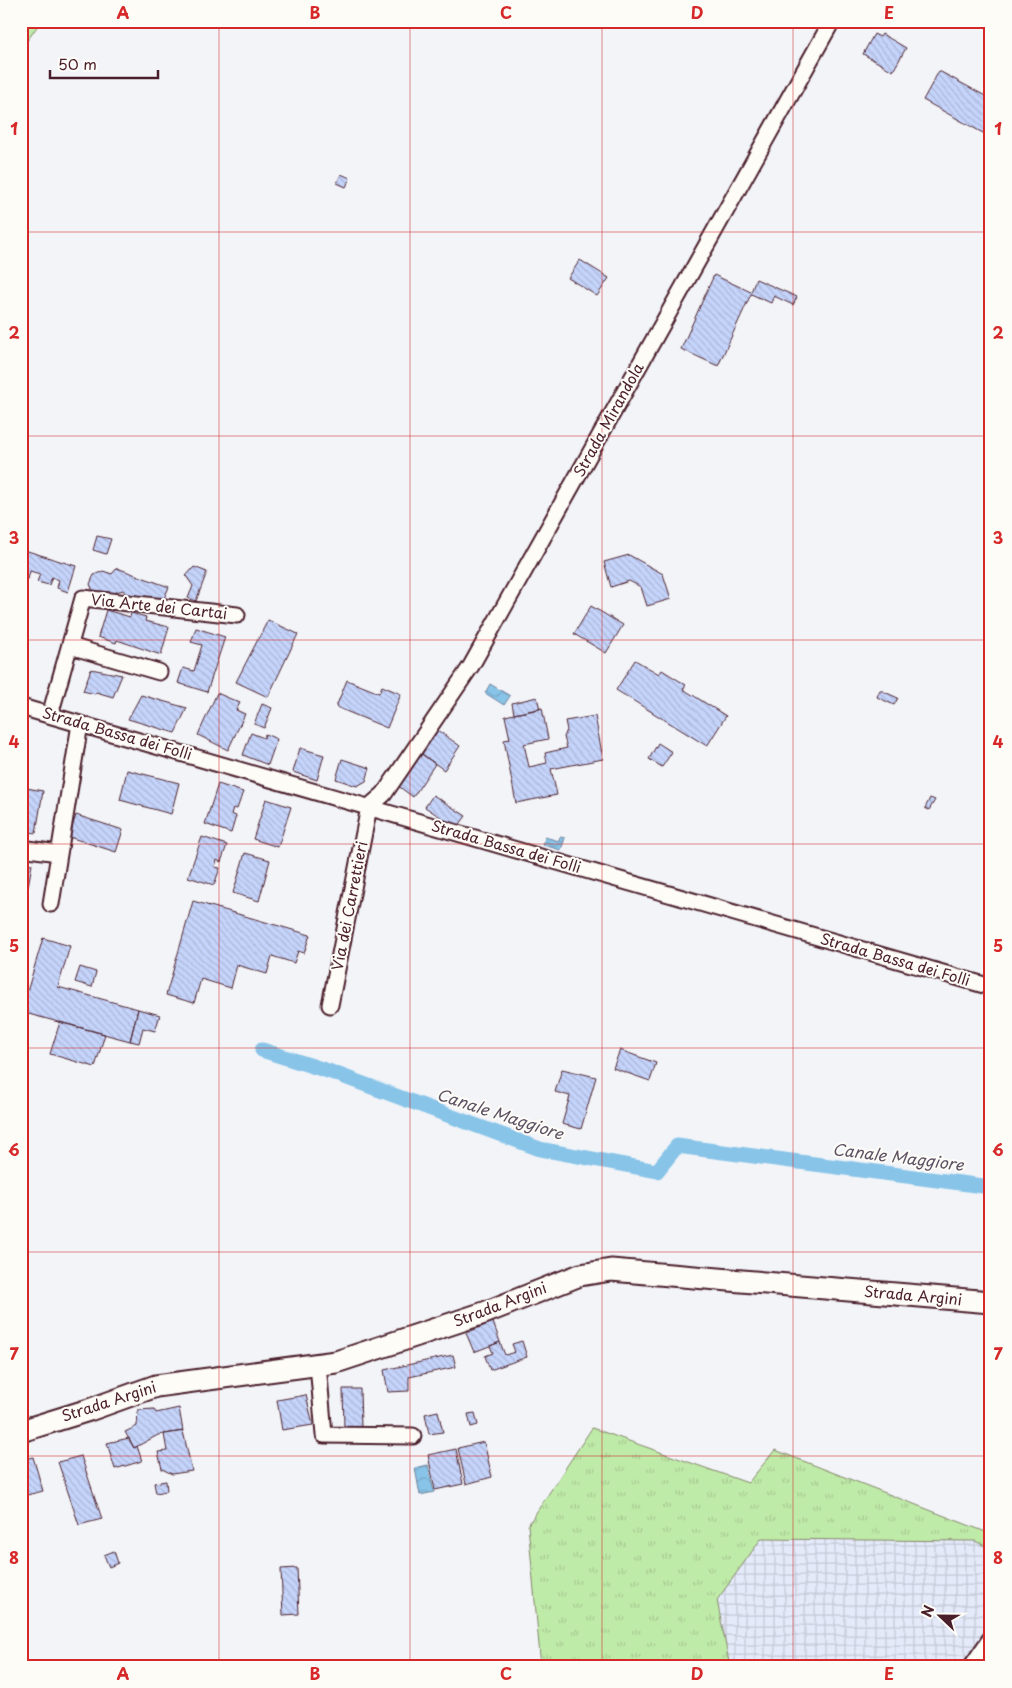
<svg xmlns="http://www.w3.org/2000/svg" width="1012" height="1688" viewBox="0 0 1012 1688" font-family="'Playpen Sans',sans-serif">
  <defs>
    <pattern id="industrial-grid" width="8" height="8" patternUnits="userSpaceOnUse" patternTransform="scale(1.25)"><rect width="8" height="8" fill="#e4eaf9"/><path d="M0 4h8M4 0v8" fill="none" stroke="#c5c8d6"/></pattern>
    <pattern id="grass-tufts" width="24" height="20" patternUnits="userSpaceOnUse" patternTransform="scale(1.25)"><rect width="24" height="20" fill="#bfeba8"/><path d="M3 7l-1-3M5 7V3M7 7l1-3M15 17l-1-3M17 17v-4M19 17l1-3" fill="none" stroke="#a6c991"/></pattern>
    <pattern id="water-waves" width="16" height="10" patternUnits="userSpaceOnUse" patternTransform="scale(1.25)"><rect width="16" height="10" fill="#88c4e8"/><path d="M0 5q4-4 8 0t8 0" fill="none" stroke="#77a8c7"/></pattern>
    <pattern id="building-back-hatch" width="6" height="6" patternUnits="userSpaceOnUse" patternTransform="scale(1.25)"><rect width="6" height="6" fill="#c5d4fb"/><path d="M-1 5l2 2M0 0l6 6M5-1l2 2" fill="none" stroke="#abb6d7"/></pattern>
  </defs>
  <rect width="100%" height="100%" fill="#f2f4f8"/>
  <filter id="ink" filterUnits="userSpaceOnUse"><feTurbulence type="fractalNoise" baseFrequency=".02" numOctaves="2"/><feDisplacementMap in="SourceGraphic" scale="10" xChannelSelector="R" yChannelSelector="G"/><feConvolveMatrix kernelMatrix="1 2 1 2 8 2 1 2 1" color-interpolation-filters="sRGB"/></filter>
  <g filter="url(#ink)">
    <path fill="url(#industrial-grid)" d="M761 1539 975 1541 991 1549V1658L985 1667H730L717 1600Z"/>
    <path fill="url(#grass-tufts)" stroke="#84856a" d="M21 21H41L27 41 21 37Z
      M592 1428 748 1483 775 1450 991 1534V1549L975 1541 761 1539 717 1600 730 1667H541L528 1525Z"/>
    <path fill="url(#water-waves)" stroke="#6f829c" d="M490 684 510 696 504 705 485 693Z
      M545 837 559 841 560 837 565 838 561 850 543 845Z
      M428 1465 434 1492 420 1495 415 1468Z"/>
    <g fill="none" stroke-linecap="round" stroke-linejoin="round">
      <path stroke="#88c4e8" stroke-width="15" d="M262 1050 331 1072 540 1149 657 1171 677 1146 991 1187"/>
    </g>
    <path fill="url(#building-back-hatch)" stroke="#4a1f2b" d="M874 34 880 37 882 34 906 48 893 71 863 54Z
      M939 71 991 99V118L983 133 923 100Z
      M341 174 350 178 346 187 337 183Z
      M580 260 609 278 597 296 568 278Z
      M714 275 751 292 756 279 797 297 793 305 774 296 771 303 751 294 718 366 681 349Z
      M97 536 111 539 106 554 93 550Z
      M21 549 76 566 68 592 57 588 59 580 52 577 49 585 37 582 40 574 30 571 28 579 21 576Z
      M629 555 663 574 671 599 647 606 641 587 629 581 611 587 604 562Z
      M194 567 207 572 196 601 188 598 193 586 186 576Z
      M117 568 169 587 162 603 140 601 136 596 129 598 123 590 116 592 112 596 94 594 90 584 94 575 103 571 112 574Z
      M591 606 623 625 606 653 574 634Z
      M106 610 130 617 131 613 146 617 145 621 169 627 161 655 117 640 116 643 98 637Z
      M268 620 298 634 268 697 236 682Z
      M196 628 225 637 207 692 178 683 183 668 194 671 202 645 191 642Z
      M21 653 25 654 21 666Z
      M635 660 659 674 662 670 686 685 683 689 726 716 707 746 616 690Z
      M91 669 122 675 113 697 96 692 95 694 83 691Z
      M347 680 379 693 382 686 401 694 387 728 336 707Z
      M880 690 898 698 894 705 877 697Z
      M217 693 240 703 236 710 245 714 228 750 198 735Z
      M141 695 187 708 175 733 128 719Z
      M537 697 540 709 514 714 512 703Z
      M262 704 272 708 264 728 254 724Z
      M542 708 548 739 524 744 529 767 547 763 545 753 567 748 564 737 567 730 565 721 595 716 603 759 551 769 557 795 516 803 504 740 510 739 505 716Z
      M436 729 460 746 444 770 419 752Z
      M251 733 264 738 265 734 277 739 268 765 243 755Z
      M658 743 672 752 662 767 649 759Z
      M300 748 324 755 317 780 293 772Z
      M419 752 435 764 413 797 397 785Z
      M342 759 370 768 366 781 357 786 336 779Z
      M127 770 179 783 171 814 120 800Z
      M218 784 243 792 237 809 233 808 231 814 236 816 231 833 205 824Z
      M21 787 43 791 36 833 21 831Z
      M433 795 466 816 457 828 425 807Z
      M930 798 935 800 929 810 925 808Z
      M266 799 291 807 278 847 253 839Z
      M76 815 123 830 116 852 69 837Z
      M202 837 227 845 221 862 217 860 215 867 220 868 214 885 188 877Z
      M245 853 270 860 259 901 233 893Z
      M21 862 32 864 28 887 21 885Z
      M193 901 310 935 304 953 298 951 294 963 272 956 267 974 237 965 231 988 201 979 194 1003 166 995Z
      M43 938 70 946 58 987 138 1009 130 1041 21 1012Z
      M80 967 96 972 92 987 75 982Z
      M138 1009 160 1015 155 1031 143 1028 139 1043 130 1041Z
      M60 1022 105 1034 95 1067 50 1054Z
      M620 1050 656 1063 650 1081 613 1068Z
      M562 1069 596 1077 581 1129 562 1124 570 1096 555 1092Z
      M493 1322 500 1342 474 1352 466 1333Z
      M522 1341 527 1357 490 1370 485 1356 493 1353 490 1346 500 1342 505 1355 515 1352 512 1344Z
      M453 1355 456 1367 409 1377V1391L388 1392 384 1370Z
      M343 1389H360L361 1428H344Z
      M306 1395 313 1425 282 1430 277 1400Z
      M179 1408 183 1431 158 1435 134 1448 125 1432 137 1426 138 1410 154 1409 156 1413Z
      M438 1411 443 1432 429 1434 425 1414Z
      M475 1413 478 1425 471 1427 468 1414Z
      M183 1431 192 1471 172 1474 162 1469 158 1452 167 1451 164 1434Z
      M129 1438 134 1448 137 1446 142 1461 115 1469 107 1443Z
      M484 1442 492 1477 466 1484 458 1448Z
      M456 1449 463 1484 435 1490 428 1455Z
      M81 1456 102 1519 79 1525 58 1462Z
      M33 1457 43 1491 27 1495 21 1476V1460Z
      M166 1481 167 1491 156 1493 154 1483Z
      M114 1551 118 1563 109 1567 104 1555Z
      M297 1568 299 1614 283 1615 281 1569Z"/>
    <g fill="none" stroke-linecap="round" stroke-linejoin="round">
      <defs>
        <path id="street" d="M70 646 159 672
          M21 707 991 987
          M50 715 83 598 237 615
          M21 848 58 853
          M51 904 80 724
          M330 1005 369 807 384 794 471 666 832 21
          M318 1364 324 1435 413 1436
          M971 1667 991 1638"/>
        <path id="secondary" d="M21 1431 89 1410 156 1386 336 1362 484 1313 580 1275 611 1270 991 1302"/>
      </defs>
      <use href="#street" stroke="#4a1f2b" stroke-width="19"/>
      <use href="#secondary" stroke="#4a1f2b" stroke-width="25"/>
      <use href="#street" stroke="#fdfcf7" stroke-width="15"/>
      <use href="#secondary" stroke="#fdfcf7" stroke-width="21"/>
    </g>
  </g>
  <path fill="none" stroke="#d62828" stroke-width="1" stroke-opacity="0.55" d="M219 21V1667M410 21V1667M602 21V1667M793 21V1667M21 232H991M21 436H991M21 640H991M21 844H991M21 1048H991M21 1252H991M21 1456H991"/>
  <g text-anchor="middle" stroke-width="4" stroke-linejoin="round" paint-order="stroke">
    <g font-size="15" fill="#4a1f2b" stroke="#fdfcf7">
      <text transform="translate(609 420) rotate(-61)" y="5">Strada Mirandola</text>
      <text transform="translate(159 607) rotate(6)" y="5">Via Arte dei Cartai</text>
      <text transform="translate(117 734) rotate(16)" y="5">Strada Bassa dei Folli</text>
      <text transform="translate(506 847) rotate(16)" y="5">Strada Bassa dei Folli</text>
      <text transform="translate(350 906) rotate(-79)" y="5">Via dei Carrettieri</text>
      <text transform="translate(895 960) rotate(16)" y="5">Strada Bassa dei Folli</text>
      <text transform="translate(913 1296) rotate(5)" y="5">Strada Argini</text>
      <text transform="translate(500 1305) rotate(-21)" y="5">Strada Argini</text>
      <text transform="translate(109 1402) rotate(-18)" y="5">Strada Argini</text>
    </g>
    <g font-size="16" font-style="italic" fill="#5d5164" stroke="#fdfcf7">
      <text transform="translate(500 1114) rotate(18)" y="6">Canale Maggiore</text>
      <text transform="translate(898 1157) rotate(7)" y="6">Canale Maggiore</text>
    </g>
  </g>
  <rect width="1012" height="1688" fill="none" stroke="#fdfcf7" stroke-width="55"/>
  <g transform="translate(940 1616) rotate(292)" stroke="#fdfcf7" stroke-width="4" paint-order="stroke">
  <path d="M0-4L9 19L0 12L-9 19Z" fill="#4a1f2b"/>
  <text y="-8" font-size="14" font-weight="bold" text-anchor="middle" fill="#4a1f2b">N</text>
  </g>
  <path d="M50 70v8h108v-8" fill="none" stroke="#4a1f2b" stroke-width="2.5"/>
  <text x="58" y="70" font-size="15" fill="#4a1f2b" stroke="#fdfcf7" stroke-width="4" paint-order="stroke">50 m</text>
  <rect x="28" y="28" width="956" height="1632" fill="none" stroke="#d62828" stroke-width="2"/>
  <g font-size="16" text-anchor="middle" font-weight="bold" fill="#d62828">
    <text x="123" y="19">A</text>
    <text x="315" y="19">B</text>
    <text x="506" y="19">C</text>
    <text x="697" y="19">D</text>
    <text x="889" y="19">E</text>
    <text x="14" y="135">1</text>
    <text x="998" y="135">1</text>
    <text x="14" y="339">2</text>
    <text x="998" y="339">2</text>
    <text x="14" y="544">3</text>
    <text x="998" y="544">3</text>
    <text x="14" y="748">4</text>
    <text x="998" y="748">4</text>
    <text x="14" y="952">5</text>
    <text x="998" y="952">5</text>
    <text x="14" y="1156">6</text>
    <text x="998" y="1156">6</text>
    <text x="14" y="1360">7</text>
    <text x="998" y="1360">7</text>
    <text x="14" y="1564">8</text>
    <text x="998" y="1564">8</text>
    <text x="123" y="1680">A</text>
    <text x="315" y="1680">B</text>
    <text x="506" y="1680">C</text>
    <text x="697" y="1680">D</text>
    <text x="889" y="1680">E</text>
  </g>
</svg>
